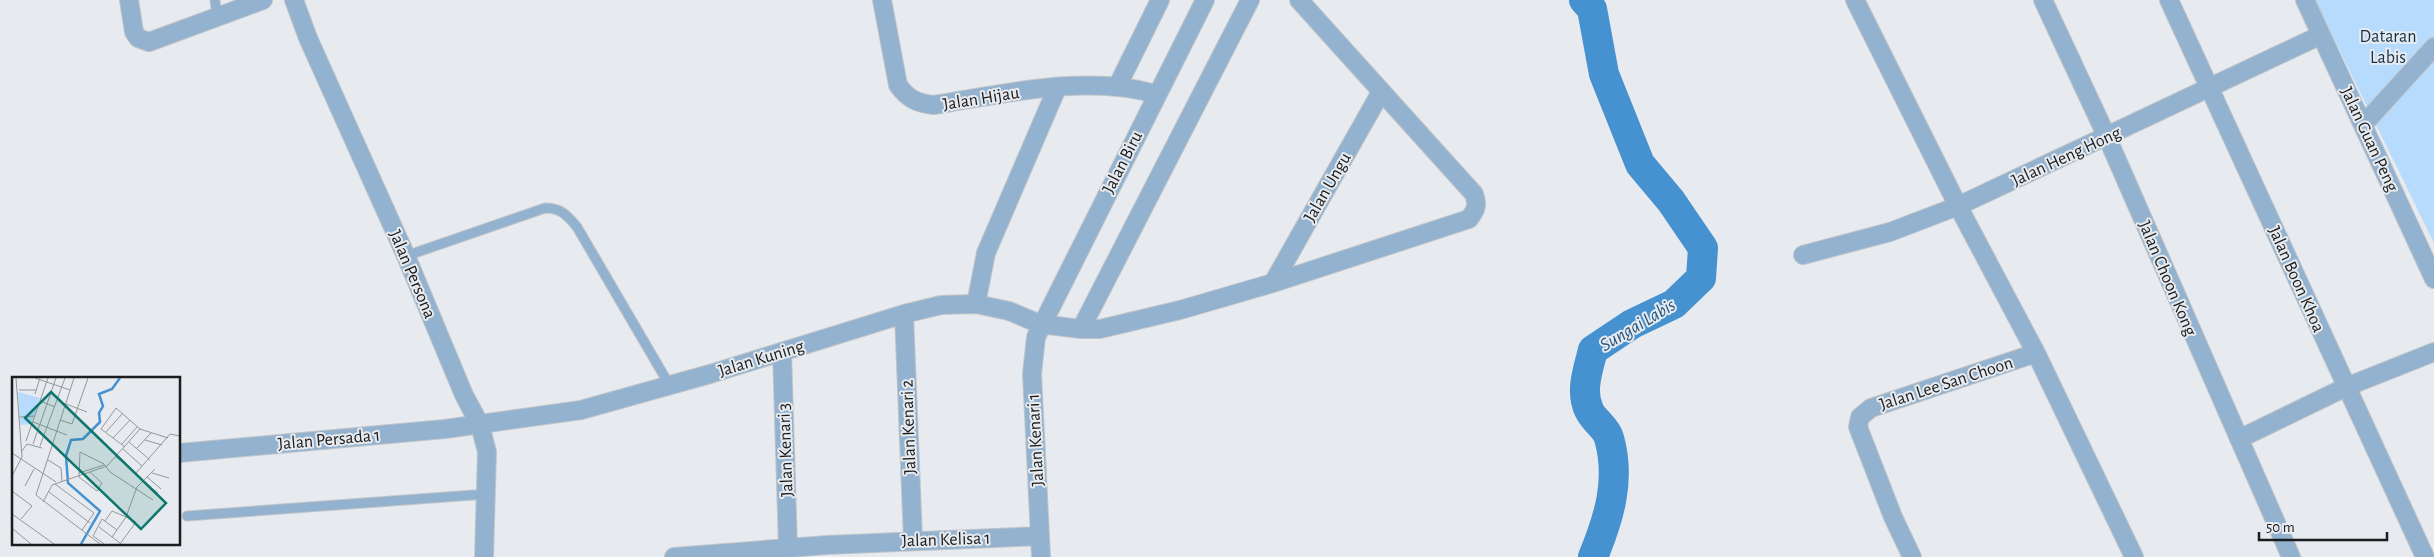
<svg xmlns="http://www.w3.org/2000/svg" width="2434" height="557" viewBox="0 0 2434 557" font-family="'Alegreya Sans',sans-serif">
  <rect width="100%" height="100%" fill="#e7eaee"/>
  <path fill="#b7dbfc" d="M2315 0H2434V243Z"/>
  <g fill="none" stroke-linecap="round" stroke-linejoin="round">
    <path stroke="#4691d0" stroke-width="30" d="M1584 0 1592 9 1604 74 1640 164 1671 201 1703 248 1701 278 1674 304 1632 324 1593 350C1588 370 1580 391 1589 410 1593 420 1606 427 1609 438 1621 480 1609 518 1593 557"/>
    <defs>
      <path id="lane" d="M215 0 217 18
        M406 256 545 208C561 208 567 215 577 227L670 386
        M187 516 487 494"/>
      <path id="street" d="M129 0 134 32 138 38 149 42 263 0
        M294 0 308 38 406 256 464 395 480 425 487 452 484 557
        M882 0 898 85C908 99 917 103 933 105 1004 94 1086 74 1156 94
        M1855 0 1958 206 2036 353 2134 557
        M2043 0 2107 137 2291 557
        M2169 0 2425 557
        M2305 0 2434 279
        M1118 85 1160 0
        M2363 125 2434 47
        M1803 255 1890 232 1958 206 2321 35
        M1273 283 1381 92
        M976 304 986 253 1057 88
        M904 314 913 540
        M1081 329 1250 0
        M782 352 788 548
        M2239 439 2346 387 2434 352
        M179 453 445 429 581 410 710 374 904 314 941 305 976 304 1009 311 1040 324 1081 329H1100L1180 310 1273 283 1469 219C1476 210 1478 205 1474 194L1299 0
        M674 557 827 545 1040 536
        M1041 557 1032 374 1036 337 1205 0
        M1912 557 1893 517 1858 427 1860 417 1871 408 2036 353"/>
    </defs>
    <use href="#lane" stroke="#c2c5c8" stroke-width="11"/>
    <use href="#street" stroke="#c2c5c8" stroke-width="20"/>
    <use href="#lane" stroke="#92b2cf" stroke-width="9"/>
    <use href="#street" stroke="#92b2cf" stroke-width="18"/>
  </g>
  <g text-anchor="middle" stroke-width="4" stroke-linejoin="round" paint-order="stroke">
    <g font-size="18" fill="#12324c" stroke="#e7eaee">
      <text x="2388" y="42">Dataran<tspan x="2388" dy="21">Labis</tspan></text>
    </g>
    <g font-size="18" fill="#1b1c1d" stroke="#e7eaee">
      <text transform="translate(981 98) rotate(-9)" y="6">Jalan Hijau</text>
      <text transform="translate(2370 139) rotate(65)" y="6">Jalan Guan Peng</text>
      <text transform="translate(2066 156) rotate(-25)" y="6">Jalan Heng Hong</text>
      <text transform="translate(1122 162) rotate(-63)" y="6">Jalan Biru</text>
      <text transform="translate(1327 187) rotate(-60)" y="6">Jalan Ungu</text>
      <text transform="translate(413 274) rotate(67)" y="6">Jalan Persona</text>
      <text transform="translate(2168 278) rotate(67)" y="6">Jalan Choon Kong</text>
      <text transform="translate(2297 279) rotate(66)" y="6">Jalan Boon Khoa</text>
      <text transform="translate(761 358) rotate(-17)" y="6">Jalan Kuning</text>
      <text transform="translate(1946 383) rotate(-18)" y="6">Jalan Lee San Choon</text>
      <text transform="translate(908 427) rotate(-92)" y="6">Jalan Kenari 2</text>
      <text transform="translate(329 439) rotate(-5)" y="6">Jalan Persada 1</text>
      <text transform="translate(1035 440) rotate(-93)" y="6">Jalan Kenari 1</text>
      <text transform="translate(785 450) rotate(-92)" y="6">Jalan Kenari 3</text>
      <text transform="translate(946 539) rotate(-2)" y="6">Jalan Kelisa 1</text>
    </g>
    <g font-size="19" font-style="italic" fill="#215681" stroke="#e7eaee">
      <text transform="translate(1637 324) rotate(-31)" y="7">Sungai Labis</text>
    </g>
  </g>
  <g transform="translate(12 377)">
    <rect width="168" height="168" fill="#e7eaee"/>
    <path d="M6 15 28 21 19 47 8 48Z" fill="#b7dbfc"/>
    <path fill="none" stroke="#4691d0" stroke-width="2.5" d="M69 167 88 134 56 106 54 79 59 63 71 62 88 45 87 36 91 29 87 17 100 12 108 1"/>
    <path fill="none" stroke="#95989a" stroke-width="1" d="M23 1 58 13M62 1 24 118 88 167M7 13H24M23 17 28 1M28 24 43 30M54 27 75 35M7 40 23 39M48 43 60 47 76 1M21 45 55 58M94 55 111 36M101 61 118 43M133 63 150 68M14 64 36 1M117 65 138 83M21 67 44 1M110 67 125 50M28 69 53 1M113 70 89 52 104 31 128 52 156 61M125 71 139 56M111 72 130 89M10 74 15 67 30 71M0 76 44 105M104 80 124 96 158 57 168 59M36 83 49 91 50 105M78 95 90 106 85 114 67 100 68 75 92 87 98 95 141 123M67 96 92 88M140 96 157 101M0 99 10 80 4 1M135 100 149 112M131 104 146 116M43 107 82 136 70 153M40 108 95 89 128 52M13 109 22 92M0 114 20 129 9 142M37 115 78 146M31 125 40 108M0 137 42 167M93 144 100 134 114 140 100 160M87 150 108 166M1 152 19 167M92 167 81 159 90 142 105 153M108 167 124 145 114 140 125 110 143 92"/>
    <path fill="#0f766e" fill-opacity="0.15" stroke="#0f766e" stroke-width="2.5" d="M39 15 154 126 129 152 13 41Z"/>
    <rect width="168" height="168" fill="none" stroke="#1b1c1d" stroke-width="2.5"/>
  </g>
  <path d="M2259 532v8h128v-8" fill="none" stroke="#1b1c1d" stroke-width="2.5"/>
  <text x="2266" y="532" font-size="15" fill="#1b1c1d" stroke="#e7eaee" stroke-width="4" paint-order="stroke">50 m</text>
</svg>
